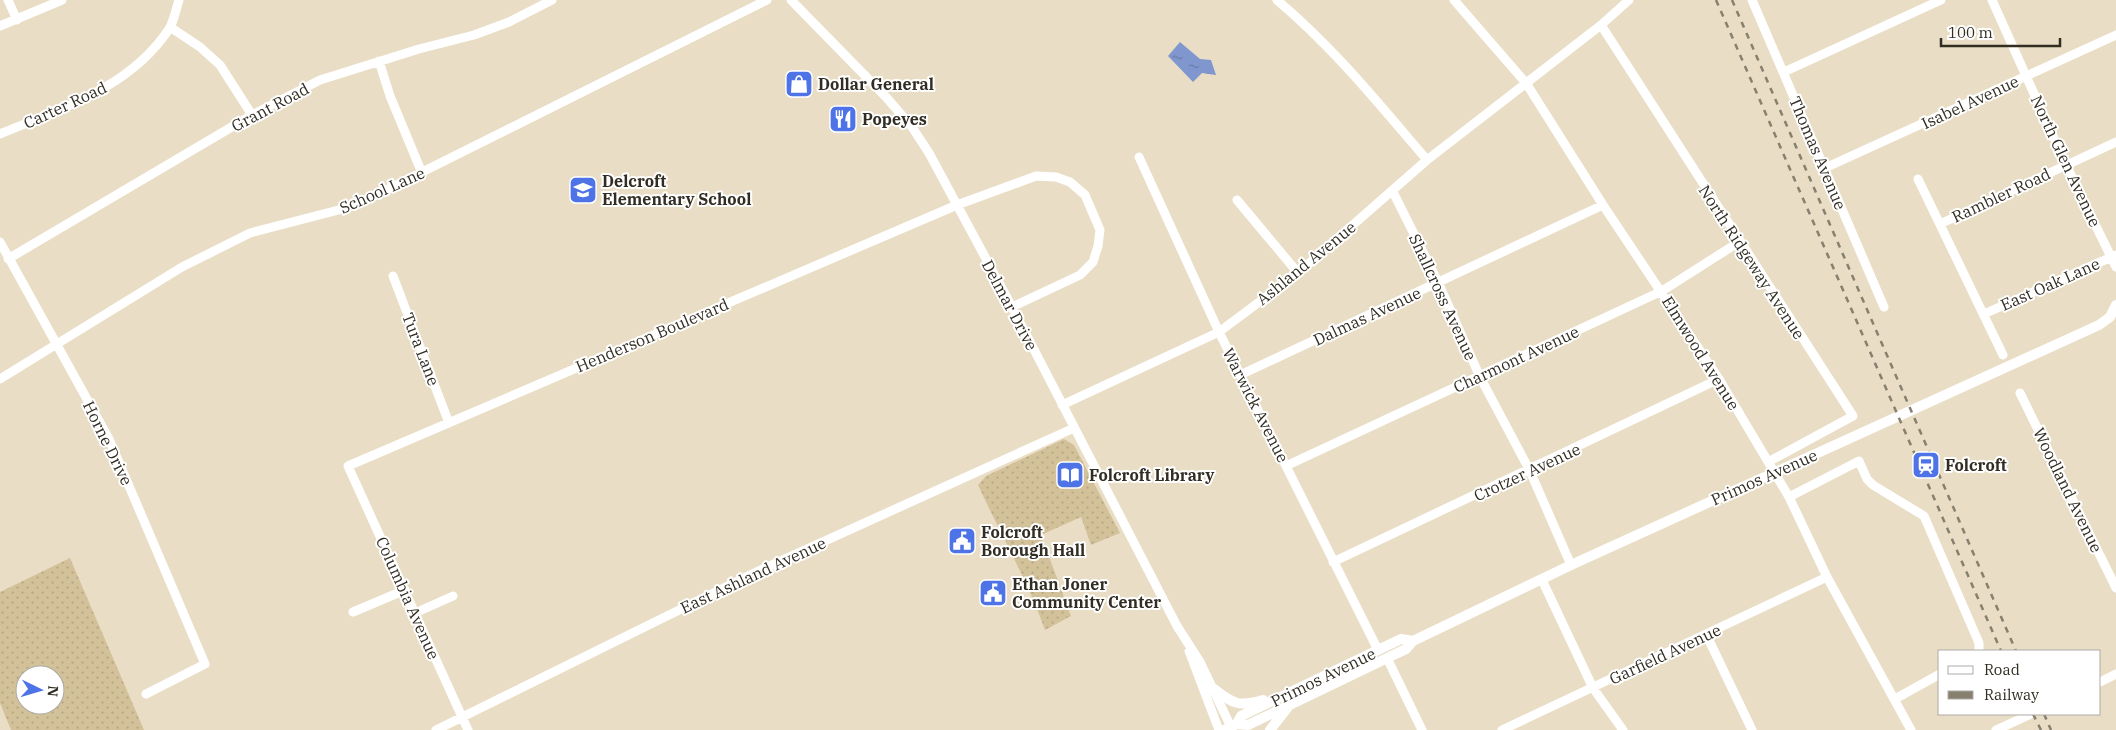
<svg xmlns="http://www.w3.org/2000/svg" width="2116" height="730" viewBox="0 0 2116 730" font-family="'IBM Plex Serif',serif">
  <defs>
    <pattern id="grass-dots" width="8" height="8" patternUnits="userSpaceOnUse" patternTransform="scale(1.25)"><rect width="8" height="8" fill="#d3c199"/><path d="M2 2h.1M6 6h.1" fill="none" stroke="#b6a684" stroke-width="1.8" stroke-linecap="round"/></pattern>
    <pattern id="water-ripples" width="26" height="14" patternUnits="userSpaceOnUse" patternTransform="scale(1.25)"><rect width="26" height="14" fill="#7f96ce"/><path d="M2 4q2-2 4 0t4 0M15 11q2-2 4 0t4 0" fill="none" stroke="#697ba7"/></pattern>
  </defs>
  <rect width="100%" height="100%" fill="#e9dec5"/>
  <path fill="url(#grass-dots)" fill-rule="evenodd" d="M1064 439 1074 445 1120 533 1091 545 1081 517 1041 535 1071 616 1045 630C1027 579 1000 533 978 485L986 476Z
    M70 558 144 730H11L0 703V592ZM25 675H55V705H25Z"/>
  <path fill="url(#water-ripples)" d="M1180 42 1200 59 1211 60 1216 75 1202 73 1193 82 1168 56Z"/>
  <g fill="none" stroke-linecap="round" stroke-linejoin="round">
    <path stroke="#fff" stroke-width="9" d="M8 0 17 20
      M791 0 886 97 912 127 929 153 1012 307 1177 626 1200 662 1231 727
      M1277 0C1334 48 1379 104 1427 160
      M1454 0 1526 83 1603 205 1719 379 1789 497 1827 577 1911 730
      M1752 0 1884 307
      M1992 0 2066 165 2116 267
      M1601 25 1853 416 1768 462
      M0 26 62 0
      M170 27 200 47 220 65 252 115
      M379 61 390 96 422 173
      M1784 72 1941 0
      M0 134C62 108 130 88 169 29 174 21 176 9 179 0
      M1139 157 1219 332 1378 650
      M1825 168 2116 35
      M1918 179 2003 355
      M1393 192 1438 282 1480 377 1530 471 1571 565
      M1237 200 1298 273
      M1940 224 2116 142
      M0 242 109 439 205 664 146 694
      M8 259 252 115 320 80 419 49 474 35 509 22 552 0
      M393 276 449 423
      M1984 314 2116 255
      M1240 375 1603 205
      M0 379 182 267 250 233 354 206 767 0
      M2020 393 2116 588
      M1062 405 1219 332 1298 273 1427 160 1601 25 1629 0
      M1288 465 1662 291 1739 242
      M1789 497 1859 461 1867 479 1873 485 1924 516 1979 643V651
      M1333 562 1719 379
      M1542 580 1593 688 1623 730
      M353 612 405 590
      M415 613 453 596
      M1706 634 1752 730
      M1189 651 1219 730
      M1387 658 1422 730
      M2100 682 2116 674
      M1895 699 1940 674
      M436 730 752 574 1074 428
      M468 730 348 466 957 205 1036 176 1056 177 1070 182 1085 195 1100 230 1098 246 1093 262 1080 275 1012 307
      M1502 730 1827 577
      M1996 730 2031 714"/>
    <path stroke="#fff" stroke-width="10" d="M1214 689C1233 704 1239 707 1263 700
      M1237 724 1248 725 1406 649 1413 641 1571 565 2099 325 2110 317 2116 305
      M1224 730 1237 724 1241 716 1378 650 1401 639 1413 641
      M1270 730 1288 707"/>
    <path stroke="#87806f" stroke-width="2.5" stroke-dasharray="6 6" stroke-linecap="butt" d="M1716 0 2001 651
      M1732 0 2016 651
      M2033 714 2041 730
      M2044 714 2051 730"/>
  </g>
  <defs>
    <symbol id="shop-square" viewBox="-11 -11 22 22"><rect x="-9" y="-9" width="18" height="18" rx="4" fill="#4d73e7" stroke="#fff"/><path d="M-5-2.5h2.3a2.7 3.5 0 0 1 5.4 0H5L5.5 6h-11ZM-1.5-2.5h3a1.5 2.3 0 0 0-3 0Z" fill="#fff"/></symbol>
    <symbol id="restaurant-square" viewBox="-11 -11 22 22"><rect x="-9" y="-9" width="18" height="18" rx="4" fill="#4d73e7" stroke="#fff"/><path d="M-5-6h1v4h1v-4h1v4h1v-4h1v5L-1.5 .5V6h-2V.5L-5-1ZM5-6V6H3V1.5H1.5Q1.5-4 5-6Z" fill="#fff"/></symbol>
    <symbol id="school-square" viewBox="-11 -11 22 22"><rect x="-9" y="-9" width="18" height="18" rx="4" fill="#4d73e7" stroke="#fff"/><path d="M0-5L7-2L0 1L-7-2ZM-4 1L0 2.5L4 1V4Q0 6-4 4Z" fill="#fff"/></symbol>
    <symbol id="station-square" viewBox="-11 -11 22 22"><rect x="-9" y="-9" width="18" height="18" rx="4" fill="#4d73e7" stroke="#fff"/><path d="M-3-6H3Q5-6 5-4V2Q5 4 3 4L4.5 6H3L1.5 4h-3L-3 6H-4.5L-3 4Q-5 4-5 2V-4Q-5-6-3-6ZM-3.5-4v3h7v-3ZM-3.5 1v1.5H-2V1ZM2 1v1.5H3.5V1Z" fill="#fff"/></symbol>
    <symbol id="library-square" viewBox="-11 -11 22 22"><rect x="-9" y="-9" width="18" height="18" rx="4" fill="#4d73e7" stroke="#fff"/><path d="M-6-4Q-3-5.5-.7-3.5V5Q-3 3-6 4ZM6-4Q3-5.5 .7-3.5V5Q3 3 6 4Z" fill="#fff"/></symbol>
    <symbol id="civic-square" viewBox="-11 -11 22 22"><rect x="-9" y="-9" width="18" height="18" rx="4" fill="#4d73e7" stroke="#fff"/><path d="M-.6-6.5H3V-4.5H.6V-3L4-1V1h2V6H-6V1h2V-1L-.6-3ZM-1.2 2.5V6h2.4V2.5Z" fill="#fff"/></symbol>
  </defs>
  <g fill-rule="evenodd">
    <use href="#shop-square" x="783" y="68" width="32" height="32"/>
    <use href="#restaurant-square" x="827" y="103" width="32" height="32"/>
    <use href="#school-square" x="567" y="174" width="32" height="32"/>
    <use href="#station-square" x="1910" y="449" width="32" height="32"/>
    <use href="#library-square" x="1054" y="459" width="32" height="32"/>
    <use href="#civic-square" x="946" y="525" width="32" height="32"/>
    <use href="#civic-square" x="977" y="577" width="32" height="32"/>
  </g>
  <g text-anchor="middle" stroke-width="4" stroke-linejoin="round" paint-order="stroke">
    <g font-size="16" font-weight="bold" fill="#312d23" stroke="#fff" text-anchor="start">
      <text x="818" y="90">Dollar General</text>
      <text x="862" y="125">Popeyes</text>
      <text x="602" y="187">Delcroft<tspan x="602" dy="18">Elementary School</tspan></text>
      <text x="1945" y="471">Folcroft</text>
      <text x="1089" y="481">Folcroft Library</text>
      <text x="981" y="538">Folcroft<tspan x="981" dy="18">Borough Hall</tspan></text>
      <text x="1012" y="590">Ethan Joner<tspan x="1012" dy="18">Community Center</tspan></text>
    </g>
    <g font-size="16" fill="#312d23" stroke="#fff">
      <text transform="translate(1970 102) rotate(-25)" y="6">Isabel Avenue</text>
      <text transform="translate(65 105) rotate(-25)" y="6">Carter Road</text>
      <text transform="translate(270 107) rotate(-28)" y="6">Grant Road</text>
      <text transform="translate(1818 153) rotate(67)" y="6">Thomas Avenue</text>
      <text transform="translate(2066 161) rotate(65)" y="6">North Glen Avenue</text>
      <text transform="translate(382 190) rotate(-24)" y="6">School Lane</text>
      <text transform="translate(2001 195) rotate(-25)" y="6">Rambler Road</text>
      <text transform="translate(1752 262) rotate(57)" y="6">North Ridgeway Avenue</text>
      <text transform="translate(1306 263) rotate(-39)" y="6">Ashland Avenue</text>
      <text transform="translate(2050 284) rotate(-24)" y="6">East Oak Lane</text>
      <text transform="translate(1443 297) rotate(65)" y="6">Shallcross Avenue</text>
      <text transform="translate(1010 305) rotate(62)" y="6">Delmar Drive</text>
      <text transform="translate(1367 316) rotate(-25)" y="6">Dalmas Avenue</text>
      <text transform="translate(652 335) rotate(-23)" y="6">Henderson Boulevard</text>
      <text transform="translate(421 349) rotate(69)" y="6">Tura Lane</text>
      <text transform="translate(1701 353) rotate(58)" y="6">Elmwood Avenue</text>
      <text transform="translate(1516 359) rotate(-25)" y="6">Charmont Avenue</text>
      <text transform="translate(1256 405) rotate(63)" y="6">Warwick Avenue</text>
      <text transform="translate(108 443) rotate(64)" y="6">Horne Drive</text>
      <text transform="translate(1527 472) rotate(-25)" y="6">Crotzer Avenue</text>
      <text transform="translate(1764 477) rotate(-24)" y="6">Primos Avenue</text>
      <text transform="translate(2068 490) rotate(64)" y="6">Woodland Avenue</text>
      <text transform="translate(753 575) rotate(-25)" y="6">East Ashland Avenue</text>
      <text transform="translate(408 598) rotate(66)" y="6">Columbia Avenue</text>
      <text transform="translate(1665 654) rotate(-25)" y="6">Garfield Avenue</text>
      <text transform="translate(1323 677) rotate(-26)" y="6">Primos Avenue</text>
    </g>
  </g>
  <rect x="1938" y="650" width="162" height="65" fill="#ffffff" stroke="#adaba7"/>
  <rect x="1948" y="666" width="25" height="8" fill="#ffffff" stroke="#adaba7"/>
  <text x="1984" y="675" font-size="15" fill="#312d23">Road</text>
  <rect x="1948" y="691" width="25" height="8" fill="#87806f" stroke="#adaba7"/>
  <text x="1984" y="700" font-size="15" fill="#312d23">Railway</text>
  <g transform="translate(40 690) rotate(95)"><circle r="24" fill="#ffffff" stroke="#adaba7"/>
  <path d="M0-4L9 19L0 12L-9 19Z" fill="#4d73e7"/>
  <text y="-8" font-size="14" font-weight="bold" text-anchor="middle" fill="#312d23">N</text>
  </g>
  <path d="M1941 38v8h119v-8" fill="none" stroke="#312d23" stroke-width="2.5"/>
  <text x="1948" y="38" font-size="15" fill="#312d23" stroke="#ffffff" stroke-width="4" paint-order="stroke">100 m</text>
</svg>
